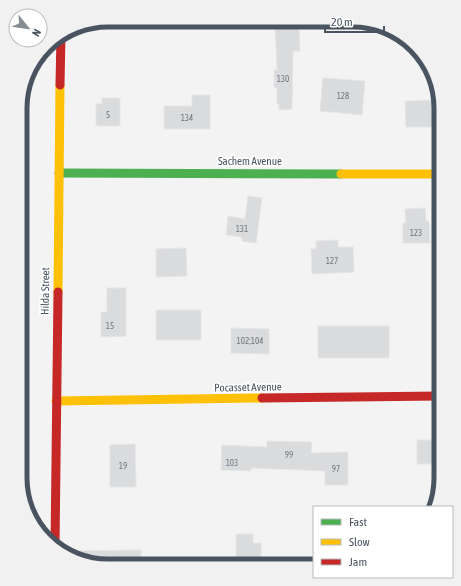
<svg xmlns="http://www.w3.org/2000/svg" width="461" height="586" viewBox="0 0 461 586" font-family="'Asap Condensed',sans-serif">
  <rect width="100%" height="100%" fill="#f3f3f3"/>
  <path fill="#dadbdd" stroke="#e5e5e6" d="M275 22H299L300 51H293L292 109 279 110V104H277V88H274V70H277Z
    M323 78 365 81 362 115 320 111Z
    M192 95H210V129H164V106H192Z
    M102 98H120V126H96V104H102Z
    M439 100 441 115H434L435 127H406L405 101Z
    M248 196 262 198 256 243 242 241V237L226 235 228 216 245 219Z
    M425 208 426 221H429L430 243H403V223H406L405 209Z
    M338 240V247H353L354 272 312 274 311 249H316V241Z
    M186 248 187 276 156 277V249Z
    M107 288H126V336L101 337V312H107Z
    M156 310H201V340H156Z
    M318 326H389V358H318Z
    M231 328 269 329V354L231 353Z
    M417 440H441V464H417Z
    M267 441 312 442 311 453 348 452V485H325V471L251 468V471L221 470 222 445 267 447Z
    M135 444 136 487H110V445Z
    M236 534H253V543H261V566H236Z
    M141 550V565H97L69 555V551Z"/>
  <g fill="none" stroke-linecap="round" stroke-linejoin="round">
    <path stroke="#4caf50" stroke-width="9" d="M59 173 341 174"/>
    <path stroke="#ffc107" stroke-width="9" d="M341 174H441
      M58 292 60 85
      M56 401 262 398"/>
    <path stroke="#c62828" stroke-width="9" d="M60 85 61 35
      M262 398 441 396
      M55 547 58 292"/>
  </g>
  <g text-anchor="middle" stroke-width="3.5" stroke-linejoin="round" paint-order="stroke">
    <g font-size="9" fill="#707780">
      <text x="283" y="82">130</text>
      <text x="343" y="99">128</text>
      <text x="108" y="118">5</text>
      <text x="187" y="121">134</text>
      <text x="242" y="232">131</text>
      <text x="416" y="236">123</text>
      <text x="332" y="264">127</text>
      <text x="110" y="329">15</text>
      <text x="250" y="344">102;104</text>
      <text x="289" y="458">99</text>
      <text x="232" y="466">103</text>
      <text x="123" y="469">19</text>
      <text x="336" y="472">97</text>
    </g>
    <g font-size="11" fill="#4a5460" stroke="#fff">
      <text x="250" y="165">Sachem Avenue</text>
      <text transform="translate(45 291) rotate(-89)" y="4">Hilda Street</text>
      <text transform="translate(248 387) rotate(-1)" y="4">Pocasset Avenue</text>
    </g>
  </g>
  <path d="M0 0H461V586H0ZM108 27H353A81 81 0 0 1 434 108V478A81 81 0 0 1 353 559H108A81 81 0 0 1 27 478V108A81 81 0 0 1 108 27Z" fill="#f1f1f2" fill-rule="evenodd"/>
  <path fill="none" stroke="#4a5460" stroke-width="5" d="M108 27H353A81 81 0 0 1 434 108V478A81 81 0 0 1 353 559H108A81 81 0 0 1 27 478V108A81 81 0 0 1 108 27Z"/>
  <rect x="313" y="506" width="140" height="72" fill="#ffffff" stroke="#b7bbbf"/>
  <rect x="321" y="519" width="20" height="6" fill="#4caf50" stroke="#b7bbbf"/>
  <text x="349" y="526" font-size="12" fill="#4a5460">Fast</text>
  <rect x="321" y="539" width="20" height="6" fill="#ffc107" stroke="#b7bbbf"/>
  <text x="349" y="546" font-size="12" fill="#4a5460">Slow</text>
  <rect x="321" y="559" width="20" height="6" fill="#c62828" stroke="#b7bbbf"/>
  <text x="349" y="566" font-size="12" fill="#4a5460">Jam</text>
  <g transform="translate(28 28) rotate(119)"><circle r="19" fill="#ffffff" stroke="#b7bbbf"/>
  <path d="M0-3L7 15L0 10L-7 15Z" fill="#858c93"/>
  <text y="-6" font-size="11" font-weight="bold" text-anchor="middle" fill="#4a5460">N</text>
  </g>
  <path d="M325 26v6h59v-6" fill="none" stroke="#4a5460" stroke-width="2"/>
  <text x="331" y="26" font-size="12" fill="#4a5460" stroke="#ffffff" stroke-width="3" paint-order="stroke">20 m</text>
</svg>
